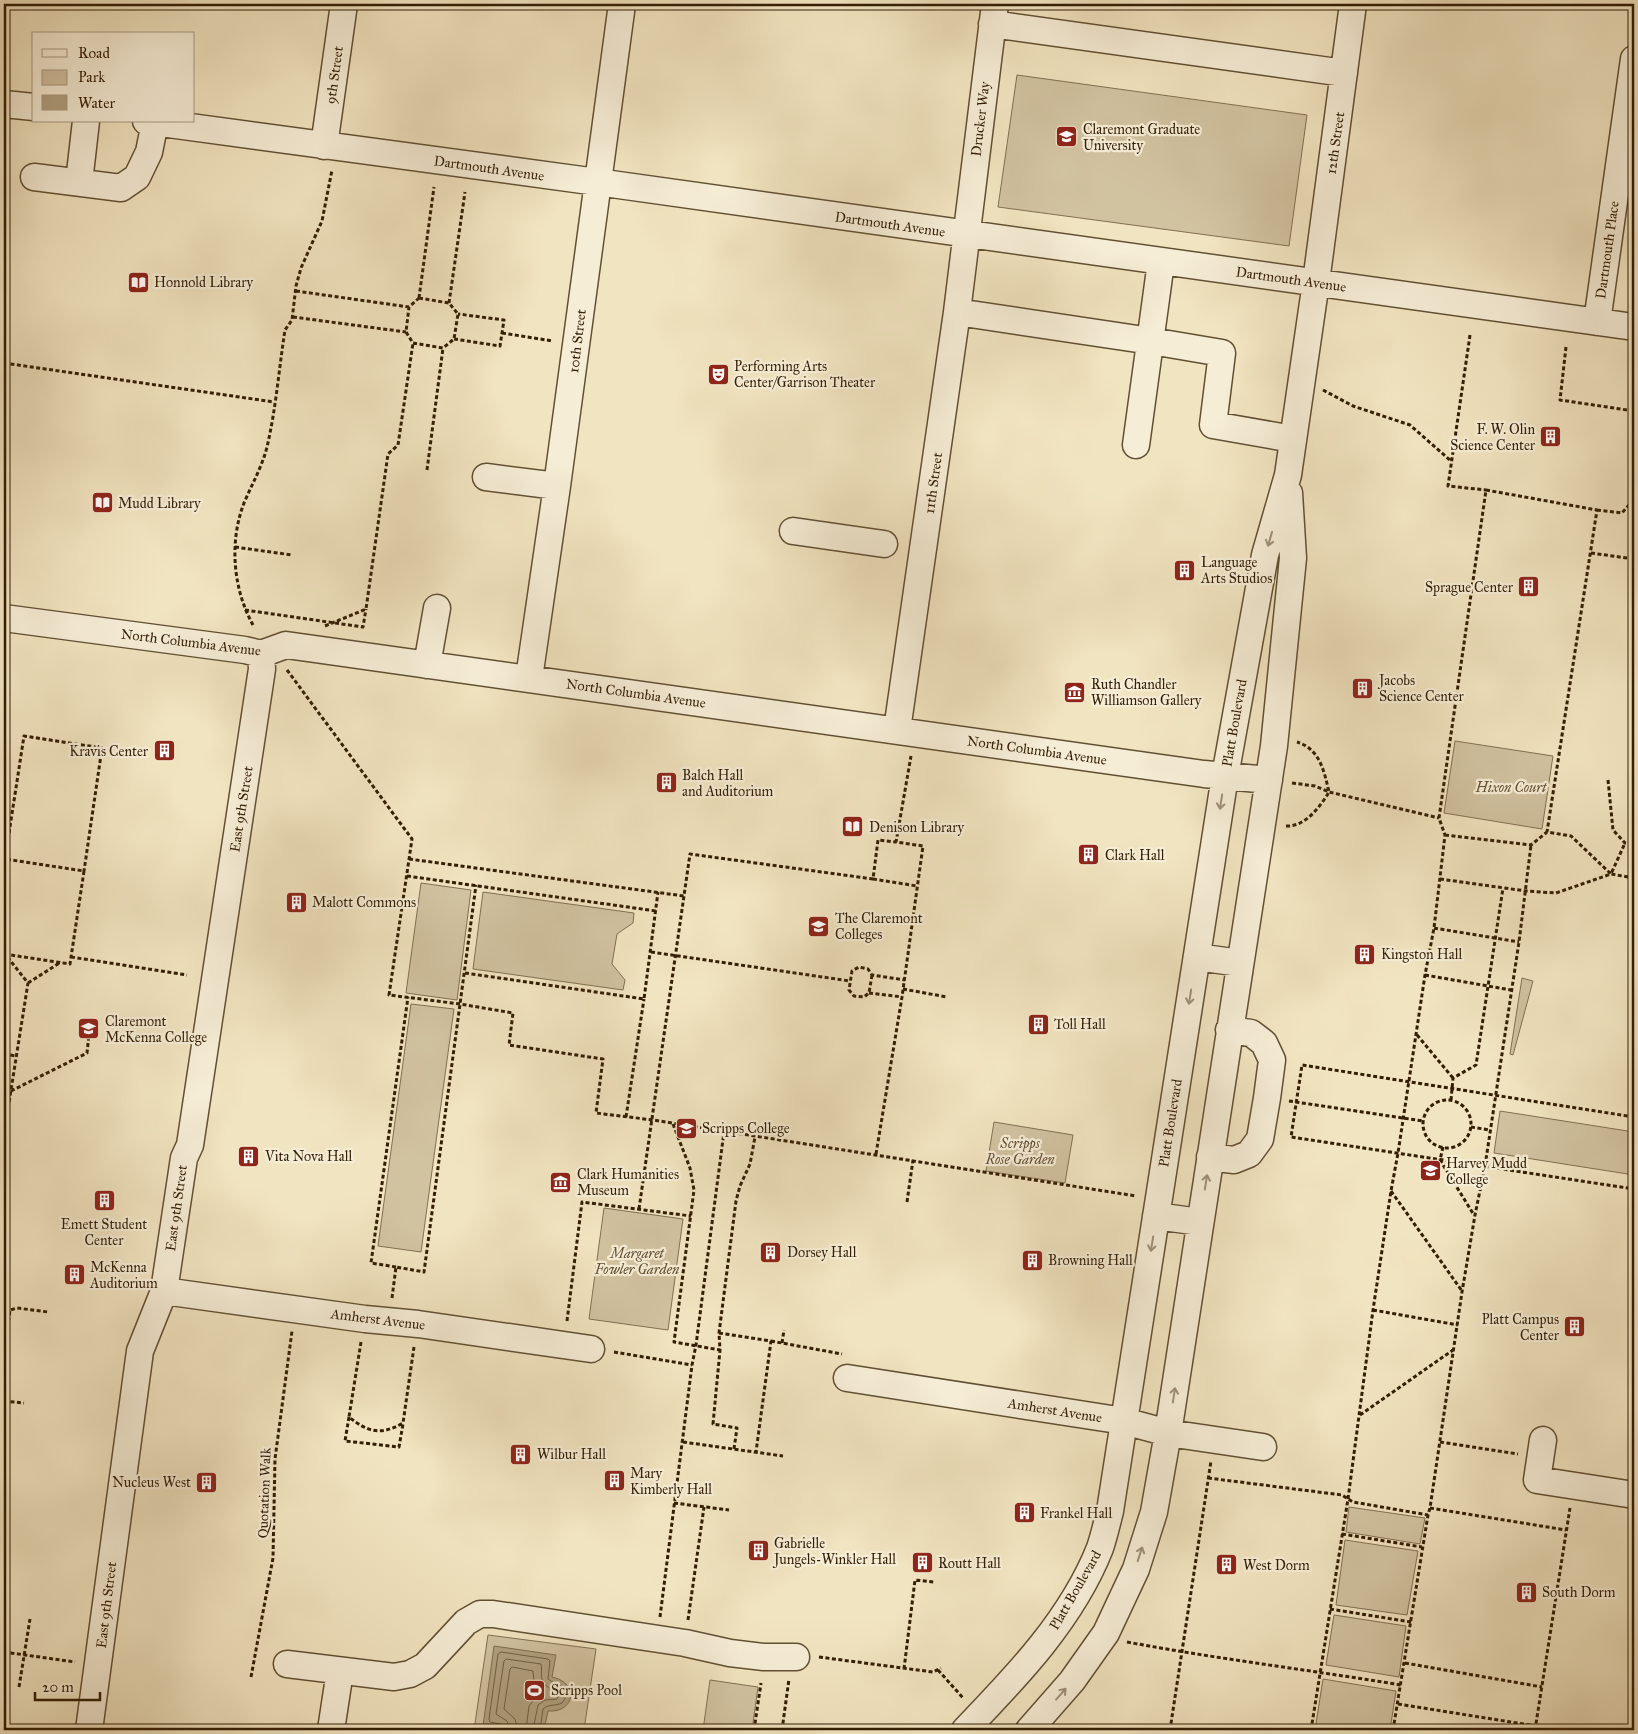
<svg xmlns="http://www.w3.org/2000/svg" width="1638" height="1734" viewBox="0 0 1638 1734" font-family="'IM FELL Great Primer',serif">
  <rect width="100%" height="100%" fill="#f1e4c0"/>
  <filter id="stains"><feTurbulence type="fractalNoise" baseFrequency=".004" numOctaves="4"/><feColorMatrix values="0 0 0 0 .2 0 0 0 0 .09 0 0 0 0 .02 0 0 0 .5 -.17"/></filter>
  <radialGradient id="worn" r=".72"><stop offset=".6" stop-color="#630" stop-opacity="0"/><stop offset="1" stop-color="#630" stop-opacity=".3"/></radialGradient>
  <path fill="#d1c2a0" stroke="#827052" d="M1017 75 1307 115 1289 246 998 207Z
    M1455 741 1553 756 1542 829 1444 813Z
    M421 883 471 890 457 1000 406 993Z
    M483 892 634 913 633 923 617 934 612 964 625 980 623 990 473 969Z
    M1522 978 1533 981 1513 1055 1510 1054Z
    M411 1004 454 1009 421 1252 378 1246Z
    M1500 1111 1634 1132V1175L1494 1153Z
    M994 1122 1073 1135 1065 1183 986 1171Z
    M604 1208 683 1219 668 1330 589 1319Z
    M1349 1507 1425 1518 1420 1544 1346 1532Z
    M1345 1540 1418 1551 1407 1615 1336 1605Z
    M1334 1615 1406 1626 1399 1677 1326 1665Z
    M488 1635 596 1649 584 1730H474Z
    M1323 1679 1396 1691 1390 1730H1315Z
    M710 1680 758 1687 752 1730H703Z"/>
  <path fill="#b0a180" stroke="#7e6d4e" d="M494 1646 556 1655 552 1677C580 1683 575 1713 548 1711L544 1730H515L483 1726Z"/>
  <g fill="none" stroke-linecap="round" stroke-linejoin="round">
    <path stroke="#726042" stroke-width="1" d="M504 1730 501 1724 490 1722 489 1719 498 1654 501 1652 548 1659 550 1661 548 1679C556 1686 575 1686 562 1703 556 1706 548 1704 543 1709L540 1730
      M510 1730 507 1721 496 1714 504 1661 506 1659 541 1664C543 1672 538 1682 548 1687 552 1690 555 1688 559 1693L557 1699 545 1700 538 1705 533 1730
      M518 1730 515 1719 504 1709 510 1669 512 1667 533 1671 534 1682 540 1692 529 1706 526 1730"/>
    <defs>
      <path id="minor" d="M992 24 1344 73
        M4 104 34 107
        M146 121 597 182 1634 327
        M324 146 344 4
        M34 177 121 188 137 177 149 152 155 122
        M79 182 86 121
        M957 312 1151 341 1222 353 1213 425 1293 439
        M1597 322 1634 59
        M1136 445 1161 262
        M486 477 557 486
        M793 531 884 544
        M4 618 245 650 261 654 286 645 1204 774 1269 780
        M427 665 437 608
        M529 678 557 486 622 4
        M897 730 957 312 995 4
        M1197 957 1240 963
        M1210 1157 1234 1160 1249 1154 1260 1139 1267 1098 1272 1060 1264 1043 1251 1033 1229 1030
        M1156 1216 1200 1222
        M164 1291 365 1319 418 1324 591 1349
        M847 1378 1124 1421 1168 1433 1263 1447
        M1543 1440 1537 1480 1634 1495
        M287 1664 394 1677 410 1674 425 1666 466 1622 480 1614H493L685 1643 730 1653 764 1657H796
        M89 1730 140 1351 164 1291 184 1158 190 1145 262 669 261 654
        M331 1730 340 1671
        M965 1730C1017 1676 1072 1619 1100 1548 1104 1536 1107 1523 1110 1511L1225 776 1265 555 1288 475 1316 282 1353 4
        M1029 1730 1072 1681 1106 1633 1136 1569 1154 1512 1168 1433 1274 746 1293 558 1289 493"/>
    </defs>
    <use href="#minor" stroke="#625033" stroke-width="29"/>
    <path stroke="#331e04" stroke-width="3" stroke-dasharray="4 2.5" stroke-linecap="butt" d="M296 291 409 307
      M419 298 449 303 458 314 454 339 443 348 413 343 406 332 409 307Z
      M419 298 434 187
      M449 303 465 192
      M293 317 406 332
      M502 333 553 341
      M1470 335 1448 486 1486 490
      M454 339 500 346 504 320 458 314
      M1566 347 1560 400 1634 411
      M4 363 274 402
      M1323 390 1353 406 1410 425 1451 461
      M427 470 443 348
      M1597 510 1622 513 1634 499
      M235 547 292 555
      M1591 553 1634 559
      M245 610 363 627 366 609
      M253 625C233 589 229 542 244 503 252 484 262 467 267 447 276 409 279 368 285 330L292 320 296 286 301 268 322 221 332 170
      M325 626 366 609 388 454 398 445 413 343
      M287 670 412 839 389 995 460 1004 513 1013 509 1045 603 1059 596 1113 653 1120 1136 1196
      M1608 780 1613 830 1625 843 1634 845
      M1292 783 1315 786 1329 792 1439 818
      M1286 826C1305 827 1320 807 1329 792 1324 771 1320 749 1297 742
      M1445 835 1531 845 1547 832 1571 836 1611 874 1625 843
      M5 859 24 736 102 748 84 871
      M409 859 684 896
      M4 870 5 859 84 871 70 964 4 954
      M407 876 656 911
      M873 879 917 886
      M1440 879 1526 891 1556 893 1611 874 1634 878
      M1434 928 1519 942
      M651 952 850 981
      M71 957 187 975
      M465 973 644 999 658 892
      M872 975 869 993 864 997 854 996 849 990 852 971 859 967 868 969 872 975 905 980
      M1425 975 1511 990
      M28 983 61 962
      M903 989 947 997
      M869 993 902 997
      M1417 1035 1453 1078
      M4 1054 16 1056
      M11 1091 87 1053 89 1034
      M1451 1100 1453 1078 1476 1065 1503 888
      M1423 1124a24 24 0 1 1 48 0a24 24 0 1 1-48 0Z
      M1289 1101 1423 1121
      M626 1117 644 999
      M1634 1117 1302 1065 1291 1137 1634 1189
      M673 1124 690 1168 694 1190 674 1342 720 1350
      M1471 1127 1490 1130
      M4 1134 28 983 5 954
      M1443 1147 1440 1160 1474 1215
      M876 1154 902 997 923 846 896 842 911 756
      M1391 1191 1462 1291
      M907 1202 913 1160
      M639 1209 690 854 873 879 878 840 896 842
      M396 1267 371 1263 408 997
      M392 1298 396 1267 424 1272 476 885
      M4 1309 10 1310
      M1373 1310 1458 1325
      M567 1321 582 1202 691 1216
      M719 1333 771 1341 756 1452
      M771 1341 842 1354
      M361 1342 349 1417C368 1432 380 1436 403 1423L414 1347
      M782 1343 784 1330
      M614 1352 692 1365
      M4 1354 10 1310 17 1308 48 1312
      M4 1401 24 1403
      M1360 1415 1453 1350
      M349 1417 345 1441 399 1447 403 1424
      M683 1442 783 1456
      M1440 1442 1518 1454
      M734 1449 737 1428 713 1424 720 1350 719 1333 736 1201 740 1186 750 1164 755 1137
      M1208 1478 1342 1495 1353 1502 1428 1515
      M674 1503 729 1510
      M1430 1508 1566 1530
      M1342 1534 1422 1547
      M1330 1609 1411 1622
      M660 1617 692 1365 696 1345 724 1132
      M688 1620 704 1507
      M1127 1642C1218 1659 1310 1670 1401 1685
      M4 1652 75 1662
      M819 1657 933 1672 941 1668
      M1405 1663 1542 1687
      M904 1669 915 1580 934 1582
      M938 1670 964 1699
      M251 1677 273 1558 275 1459 292 1331
      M19 1687 30 1619
      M1398 1704 1536 1726
      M754 1730 761 1683
      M782 1730 789 1679
      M1170 1730 1211 1461
      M1311 1730 1348 1499 1373 1310 1391 1191 1398 1153 1425 975 1434 928 1445 835 1439 818 1486 490 1597 510 1547 832
      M1393 1730 1428 1515 1430 1508 1462 1292 1475 1215 1485 1166 1519 942 1531 845
      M1535 1730 1570 1508"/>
    <use href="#minor" stroke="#f6edd6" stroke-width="26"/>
  </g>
  <defs><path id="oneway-shaft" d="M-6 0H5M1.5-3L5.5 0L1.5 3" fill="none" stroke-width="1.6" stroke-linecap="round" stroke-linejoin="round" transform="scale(1.25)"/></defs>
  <g stroke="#9e9078">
    <use href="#oneway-shaft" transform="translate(1270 539) rotate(106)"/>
    <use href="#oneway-shaft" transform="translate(1221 802) rotate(99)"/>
    <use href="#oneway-shaft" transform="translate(1190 997) rotate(99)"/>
    <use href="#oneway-shaft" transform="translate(1206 1182) rotate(-81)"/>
    <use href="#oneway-shaft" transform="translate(1152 1244) rotate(99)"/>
    <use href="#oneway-shaft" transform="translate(1174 1395) rotate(-81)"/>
    <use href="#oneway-shaft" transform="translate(1140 1554) rotate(-72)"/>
    <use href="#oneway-shaft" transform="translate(1061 1694) rotate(-49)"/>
  </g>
  <defs>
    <symbol id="university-square" viewBox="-11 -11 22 22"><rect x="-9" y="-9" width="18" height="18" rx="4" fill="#8f2418" stroke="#f6edd6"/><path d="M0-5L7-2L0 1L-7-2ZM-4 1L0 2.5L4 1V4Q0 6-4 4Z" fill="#fff"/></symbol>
    <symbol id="library-square" viewBox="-11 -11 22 22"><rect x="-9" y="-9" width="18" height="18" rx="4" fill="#8f2418" stroke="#f6edd6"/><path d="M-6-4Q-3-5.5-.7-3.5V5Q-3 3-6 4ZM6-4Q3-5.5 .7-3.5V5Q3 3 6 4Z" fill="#fff"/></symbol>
    <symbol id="theatre-square" viewBox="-11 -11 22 22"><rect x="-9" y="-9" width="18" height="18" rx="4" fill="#8f2418" stroke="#f6edd6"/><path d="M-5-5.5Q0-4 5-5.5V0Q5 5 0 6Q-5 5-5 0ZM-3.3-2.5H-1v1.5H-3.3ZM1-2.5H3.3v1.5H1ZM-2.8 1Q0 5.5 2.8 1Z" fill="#fff"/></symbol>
    <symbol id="building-square" viewBox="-11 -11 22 22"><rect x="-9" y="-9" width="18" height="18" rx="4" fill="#8f2418" stroke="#f6edd6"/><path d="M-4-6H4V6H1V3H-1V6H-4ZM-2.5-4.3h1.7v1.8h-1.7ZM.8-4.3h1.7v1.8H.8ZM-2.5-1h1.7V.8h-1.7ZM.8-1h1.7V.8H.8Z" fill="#fff"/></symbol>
    <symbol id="museum-square" viewBox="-11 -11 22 22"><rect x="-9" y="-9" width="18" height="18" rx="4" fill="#8f2418" stroke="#f6edd6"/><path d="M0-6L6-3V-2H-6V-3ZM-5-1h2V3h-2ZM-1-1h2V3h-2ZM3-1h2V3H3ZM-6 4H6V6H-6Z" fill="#fff"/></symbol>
    <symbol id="stadium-square" viewBox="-11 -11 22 22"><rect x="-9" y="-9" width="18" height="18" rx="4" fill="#8f2418" stroke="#f6edd6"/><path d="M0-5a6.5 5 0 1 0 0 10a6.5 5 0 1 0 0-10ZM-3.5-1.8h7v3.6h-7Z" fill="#fff"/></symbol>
  </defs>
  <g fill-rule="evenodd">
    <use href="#university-square" x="1054" y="124" width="25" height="25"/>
    <use href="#library-square" x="126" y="270" width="25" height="25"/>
    <use href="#theatre-square" x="706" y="362" width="25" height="25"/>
    <use href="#building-square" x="1538" y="424" width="25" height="25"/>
    <use href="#library-square" x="90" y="490" width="25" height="25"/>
    <use href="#building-square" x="1172" y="558" width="25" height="25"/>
    <use href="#building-square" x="1516" y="574" width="25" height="25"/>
    <use href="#building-square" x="1350" y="676" width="25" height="25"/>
    <use href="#museum-square" x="1062" y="680" width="25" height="25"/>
    <use href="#building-square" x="152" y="738" width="25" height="25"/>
    <use href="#building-square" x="654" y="770" width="25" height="25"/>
    <use href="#library-square" x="840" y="814" width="25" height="25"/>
    <use href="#building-square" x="1076" y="842" width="25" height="25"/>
    <use href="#building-square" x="284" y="890" width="25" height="25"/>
    <use href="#university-square" x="806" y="914" width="25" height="25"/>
    <use href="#building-square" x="1352" y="942" width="25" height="25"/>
    <use href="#building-square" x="1026" y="1012" width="25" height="25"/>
    <use href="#university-square" x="76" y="1016" width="25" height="25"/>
    <use href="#university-square" x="674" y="1116" width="25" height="25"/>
    <use href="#building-square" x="236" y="1144" width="25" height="25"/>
    <use href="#university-square" x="1418" y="1158" width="25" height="25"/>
    <use href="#museum-square" x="548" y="1170" width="25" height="25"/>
    <use href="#building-square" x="92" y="1188" width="25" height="25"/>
    <use href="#building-square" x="758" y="1240" width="25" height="25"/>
    <use href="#building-square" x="1020" y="1248" width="25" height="25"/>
    <use href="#building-square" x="62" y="1262" width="25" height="25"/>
    <use href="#building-square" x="1562" y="1314" width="25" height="25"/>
    <use href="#building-square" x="508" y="1442" width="25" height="25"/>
    <use href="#building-square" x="602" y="1468" width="25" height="25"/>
    <use href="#building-square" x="194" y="1470" width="25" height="25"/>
    <use href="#building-square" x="1012" y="1500" width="25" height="25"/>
    <use href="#building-square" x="746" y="1538" width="25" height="25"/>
    <use href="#building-square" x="910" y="1550" width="25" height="25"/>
    <use href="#building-square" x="1214" y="1552" width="25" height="25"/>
    <use href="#building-square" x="1514" y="1580" width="25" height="25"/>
    <use href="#stadium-square" x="522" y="1678" width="25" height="25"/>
  </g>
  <g text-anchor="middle" stroke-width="4.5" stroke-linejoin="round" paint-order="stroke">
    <g font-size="14" fill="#331e04" stroke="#f6edd6">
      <text transform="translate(334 75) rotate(-82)" y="5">9th Street</text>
      <text transform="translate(980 119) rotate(-83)" y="5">Drucker Way</text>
      <text transform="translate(1335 143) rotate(-82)" y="5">12th Street</text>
      <text transform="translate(489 168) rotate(8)" y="5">Dartmouth Avenue</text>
      <text transform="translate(890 224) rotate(8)" y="5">Dartmouth Avenue</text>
      <text transform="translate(1607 250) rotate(-82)" y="5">Dartmouth Place</text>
      <text transform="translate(1291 279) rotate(8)" y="5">Dartmouth Avenue</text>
      <text transform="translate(577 341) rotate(-83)" y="5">10th Street</text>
      <text transform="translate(933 483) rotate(-82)" y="5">11th Street</text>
      <text transform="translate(191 642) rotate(7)" y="5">North Columbia Avenue</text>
      <text transform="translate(636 693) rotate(8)" y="5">North Columbia Avenue</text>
      <text transform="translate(1234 723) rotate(-80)" y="5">Platt Boulevard</text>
      <text transform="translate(1037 750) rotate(8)" y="5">North Columbia Avenue</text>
      <text transform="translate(241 809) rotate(-81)" y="5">East 9th Street</text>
      <text transform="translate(1170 1123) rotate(-81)" y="5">Platt Boulevard</text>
      <text transform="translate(176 1208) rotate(-82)" y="5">East 9th Street</text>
      <text transform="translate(378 1319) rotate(7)" y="5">Amherst Avenue</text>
      <text transform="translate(1055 1410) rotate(9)" y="5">Amherst Avenue</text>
      <text transform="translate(264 1493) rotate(-88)" y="5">Quotation Walk</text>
      <text transform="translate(1075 1590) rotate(-60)" y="5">Platt Boulevard</text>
      <text transform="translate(106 1605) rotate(-83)" y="5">East 9th Street</text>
    </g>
    <g font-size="14" fill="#331e04" stroke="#f6edd6" text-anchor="start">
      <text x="1083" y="134">Claremont Graduate<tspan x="1083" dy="16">University</tspan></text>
      <text x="154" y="287">Honnold Library</text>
      <text x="734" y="371">Performing Arts<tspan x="734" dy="16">Center/Garrison Theater</tspan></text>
      <text x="1535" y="434" text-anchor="end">F. W. Olin<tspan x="1535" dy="16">Science Center</tspan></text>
      <text x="118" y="508">Mudd Library</text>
      <text x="1201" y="567">Language<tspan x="1201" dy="16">Arts Studios</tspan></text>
      <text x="1513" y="592" text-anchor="end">Sprague Center</text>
      <text x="1379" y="685">Jacobs<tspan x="1379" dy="16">Science Center</tspan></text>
      <text x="1091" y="689">Ruth Chandler<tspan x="1091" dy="16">Williamson Gallery</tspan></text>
      <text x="148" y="756" text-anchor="end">Kravis Center</text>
      <text x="682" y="780">Balch Hall<tspan x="682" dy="16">and Auditorium</tspan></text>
      <text x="869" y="832">Denison Library</text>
      <text x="1105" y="860">Clark Hall</text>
      <text x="312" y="907">Malott Commons</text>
      <text x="835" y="923">The Claremont<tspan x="835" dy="16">Colleges</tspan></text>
      <text x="1381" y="959">Kingston Hall</text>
      <text x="105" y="1026">Claremont<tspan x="105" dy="16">McKenna College</tspan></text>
      <text x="1054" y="1029">Toll Hall</text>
      <text x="702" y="1133">Scripps College</text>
      <text x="265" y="1161">Vita Nova Hall</text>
      <text x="1446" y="1168">Harvey Mudd<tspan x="1446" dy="16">College</tspan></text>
      <text x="577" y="1179">Clark Humanities<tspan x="577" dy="16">Museum</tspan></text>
      <text x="104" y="1229" text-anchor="middle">Emett Student<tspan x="104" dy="16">Center</tspan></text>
      <text x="787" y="1257">Dorsey Hall</text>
      <text x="1048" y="1265">Browning Hall</text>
      <text x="90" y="1272">McKenna<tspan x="90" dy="16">Auditorium</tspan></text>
      <text x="1559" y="1324" text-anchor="end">Platt Campus<tspan x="1559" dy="16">Center</tspan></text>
      <text x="537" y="1459">Wilbur Hall</text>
      <text x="630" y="1478">Mary<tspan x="630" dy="16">Kimberly Hall</tspan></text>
      <text x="191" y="1487" text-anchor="end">Nucleus West</text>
      <text x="1040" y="1518">Frankel Hall</text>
      <text x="774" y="1548">Gabrielle<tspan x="774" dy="16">Jungels-Winkler Hall</tspan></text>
      <text x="938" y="1568">Routt Hall</text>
      <text x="1243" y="1570">West Dorm</text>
      <text x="1542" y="1597">South Dorm</text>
      <text x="551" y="1695">Scripps Pool</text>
    </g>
    <g font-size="14" font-style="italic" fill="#624f33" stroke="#f6edd6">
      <text x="1511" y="792">Hixon Court</text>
      <text x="1020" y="1148">Scripps<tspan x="1020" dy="16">Rose Garden</tspan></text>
      <text x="637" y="1258">Margaret<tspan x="637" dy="16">Fowler Garden</tspan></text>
    </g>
  </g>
  <rect width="1638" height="1734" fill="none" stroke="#f1e4c0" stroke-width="20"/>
  <rect x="5" y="5" width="1628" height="1724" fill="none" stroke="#331e04" stroke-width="2.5"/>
  <rect x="10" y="10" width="1618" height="1714" fill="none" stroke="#331e04"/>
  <rect x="32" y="32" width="162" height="90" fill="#f6edd6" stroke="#a89a82"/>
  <rect x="42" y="49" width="25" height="8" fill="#f6edd6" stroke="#a89a82"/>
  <text x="78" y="58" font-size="15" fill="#331e04">Road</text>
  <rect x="42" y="70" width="25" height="15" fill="#d1c2a0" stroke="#a89a82"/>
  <text x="78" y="82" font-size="15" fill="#331e04">Park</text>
  <rect x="42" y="95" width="25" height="15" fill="#b0a180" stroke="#a89a82"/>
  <text x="78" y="108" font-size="15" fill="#331e04">Water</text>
  <path d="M35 1692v8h65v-8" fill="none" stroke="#331e04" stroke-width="2.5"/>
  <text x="42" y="1692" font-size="15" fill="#331e04" stroke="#f6edd6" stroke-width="4" paint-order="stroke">20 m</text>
  <rect width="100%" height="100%" filter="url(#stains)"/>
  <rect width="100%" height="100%" fill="url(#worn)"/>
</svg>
